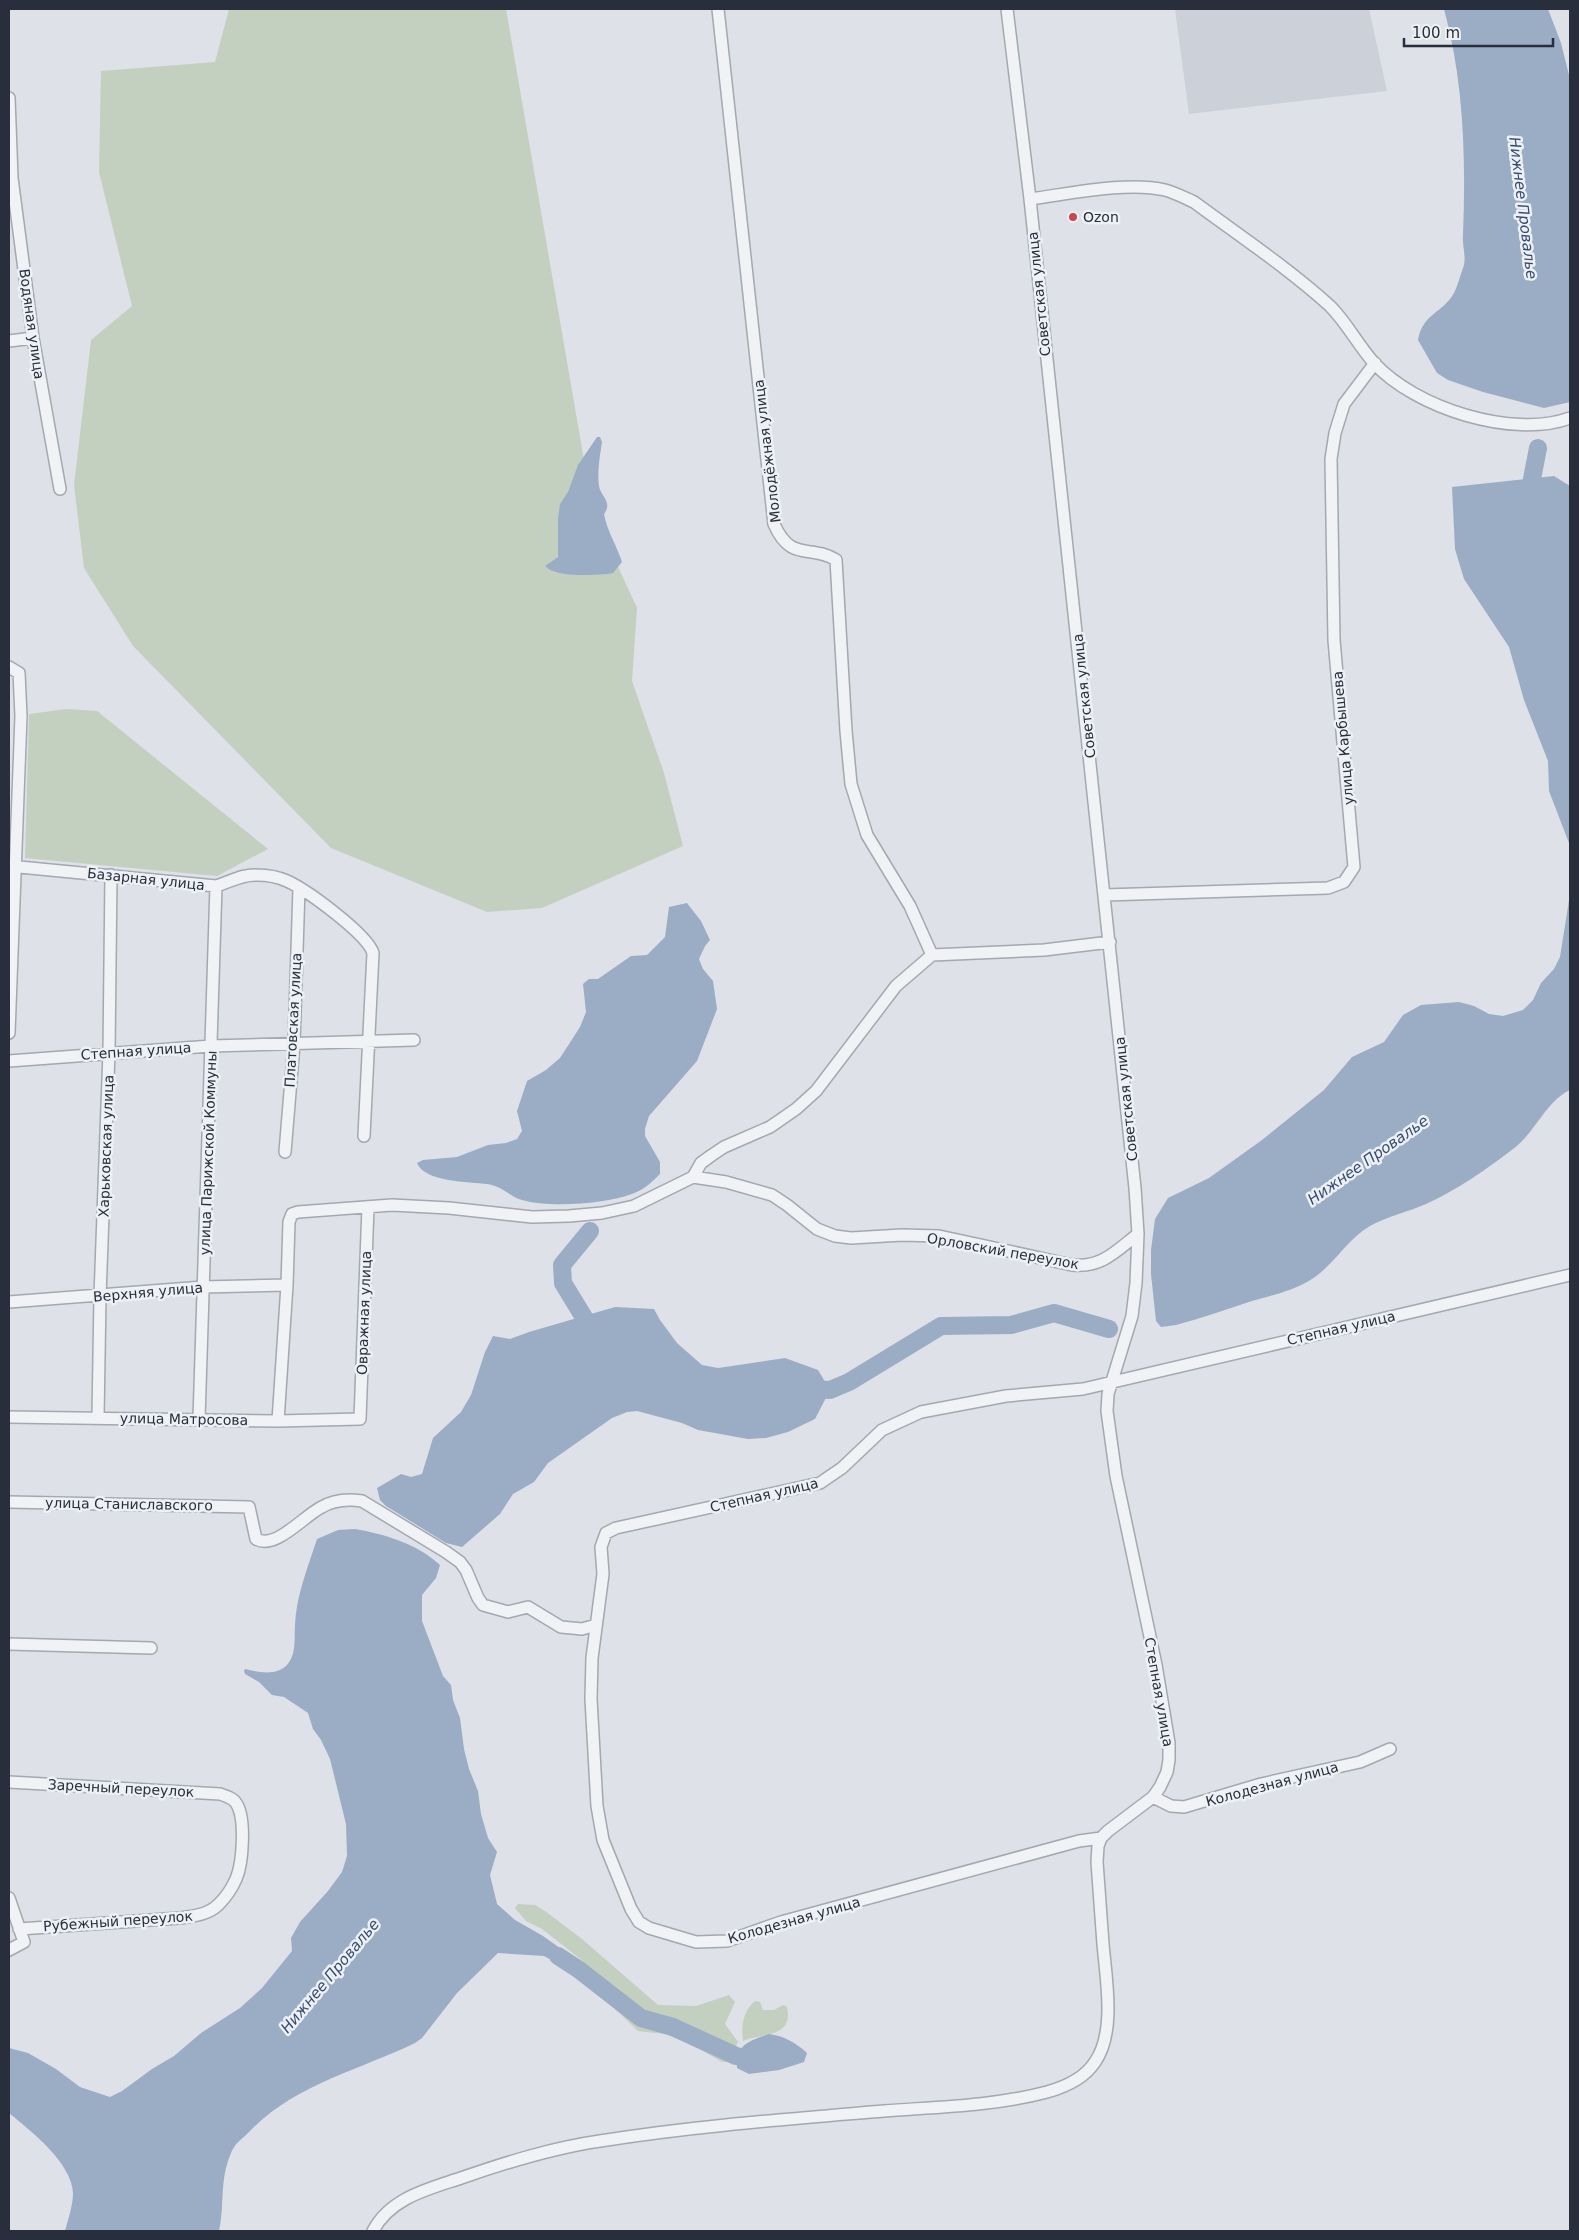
<svg xmlns="http://www.w3.org/2000/svg" width="1579" height="2240" viewBox="0 0 1579 2240" font-family="'DejaVu Sans',sans-serif">
  <rect width="100%" height="100%" fill="#dee1e7"/>
  <path fill="#ccd0d8" d="M1175 9H1369L1387 91 1189 114Z"/>
  <path fill="#c3d0bf" d="M229 9H506L593 512 637 608 632 681 664 773 683 846 542 908 487 912 331 848 133 646 84 568 74 485 91 340 132 306 99 172 101 71 215 62Z
    M66 709 97 711 268 849 217 876 25 858 29 714Z
    M518 1904 535 1905 545 1911 582 1939 658 2005 696 2006 729 1995 735 2002 725 2024 738 2042 728 2062H722L693 2045 665 2034 638 2031 587 1982 583 1961 542 1929 526 1921 515 1908Z
    M755 2001 760 2002 763 2010H774L783 2005 787 2007C794 2038 762 2033 743 2041 741 2026 743 2011 755 2001Z"/>
  <path fill="#9aadc5" d="M1444 9H1548L1561 43 1570 79V402L1544 408 1483 392 1448 380 1437 373 1418 340C1423 313 1442 314 1454 293 1458 285 1461 273 1464 265 1466 255 1462 244 1463 235 1466 159 1464 82 1444 9Z
    M597 437H600L602 442C600 455 597 473 599 486 601 497 613 502 604 514 607 531 617 546 622 562L613 573 608 574C592 575 556 578 545 566L558 557V519L560 504 568 492 578 465Z
    M1554 476 1570 486V850L1569 843 1549 791 1548 761 1524 700 1509 647 1464 579 1455 549 1452 487Z
    M1570 894V1090C1546 1101 1535 1133 1513 1149 1487 1169 1457 1190 1426 1204 1408 1212 1388 1216 1370 1226 1346 1240 1335 1264 1312 1279 1293 1291 1273 1295 1252 1301 1227 1309 1202 1318 1176 1325L1161 1327 1156 1321 1151 1274V1250L1155 1219 1168 1198 1209 1178 1262 1140 1324 1090 1352 1057 1384 1042 1403 1015 1421 1005 1459 1002 1474 1006 1489 1014 1503 1016 1523 1010 1533 1000 1541 983 1554 969 1560 957Z
    M687 903 701 921 710 940 705 946 699 959 703 969 713 981 717 1009 697 1061 649 1116 645 1129V1136L660 1162V1174C652 1182 644 1190 632 1194 605 1204 550 1208 522 1200 509 1196 504 1187 487 1184 470 1182 424 1182 417 1163L423 1160 457 1157 488 1145 506 1143 517 1139 522 1131 517 1111 527 1081 546 1070 560 1058 580 1027 586 1012 583 984 589 979H598L631 956 647 955 665 937 669 907Z
    M615 1307 654 1309 660 1320 677 1343 702 1365 718 1368 785 1358 818 1370 830 1390 815 1419 788 1432 766 1438 748 1439 698 1430 682 1423 637 1411 627 1412 612 1418 548 1463 534 1482 513 1494 500 1514 462 1547 446 1543 386 1506 380 1500 377 1488 401 1474 411 1477 422 1474 433 1438 461 1412 471 1395 485 1352 493 1336 510 1339 529 1332Z
    M355 1529C384 1534 418 1544 440 1565L436 1578 422 1595V1621L443 1676 451 1685 453 1700 460 1718 464 1749 469 1769 478 1791 481 1814 488 1838 497 1852 490 1875 497 1904 515 1920 543 1936 578 1961V1969L571 1971 544 1956 498 1953 457 1993 422 2038 415 2043C357 2071 293 2085 248 2133 241 2140 235 2143 231 2153 219 2181 225 2204 219 2231H65C68 2220 73 2205 73 2193 72 2163 31 2131 9 2113V2048L28 2053 56 2069 80 2087 110 2097 122 2091 152 2069 174 2056 201 2033 240 2008 262 1988 292 1951 291 1938 300 1922 328 1891 342 1872 347 1856 346 1824 330 1759 321 1740 313 1729 308 1713 284 1697 272 1695 259 1682 245 1674 244 1671 245 1669C259 1672 274 1676 286 1666 297 1655 294 1639 295 1625 296 1596 308 1567 317 1539L338 1530Z
    M769 2034C784 2036 795 2042 807 2053L804 2062 779 2070 749 2074 737 2068C736 2044 749 2041 769 2034Z"/>
  <g fill="none" stroke-linecap="round" stroke-linejoin="round">
    <path stroke="#9aadc5" stroke-width="18" d="M1537 502 1532 479 1538 448
      M590 1231 562 1265 563 1283 591 1329 593 1337
      M807 1389 830 1390 849 1382 941 1326 1011 1325 1054 1313 1109 1329
      M558 1956 578 1969 641 2018 673 2027 736 2056 759 2060"/>
    <defs>
      <path id="minor" d="M718 9 774 524C791 563 811 544 836 560L846 731 851 784 867 835 910 906 932 955
        M9 98 12 178 33 338 60 489
        M1030 199C1069 194 1127 181 1165 190 1176 193 1185 198 1194 202 1240 236 1288 268 1330 306 1347 323 1358 345 1374 363 1415 408 1513 439 1570 418
        M9 341 33 338
        M9 667 19 673 21 716 9 1033
        M9 866 216 886C230 882 242 874 257 875 267 875 278 877 287 881 307 890 367 934 373 953L364 1136
        M1105 895 1328 888 1344 882 1354 867 1334 640 1331 459 1335 433 1344 404 1375 363
        M1110 942 1044 950 932 955 896 986 816 1091 796 1109 770 1127 724 1147 712 1155 701 1163 693 1177 726 1182 772 1195 787 1205 817 1229 835 1236 851 1238 902 1235 939 1236 1072 1265C1102 1268 1116 1251 1138 1234
        M9 1061 211 1046 414 1040
        M285 1152 294 1044 299 888
        M9 1302 203 1287 287 1285
        M9 1417 278 1421 360 1419 368 1207
        M98 1417 100 1296 109 1052 111 875
        M199 1419 216 886
        M278 1421 287 1285 289 1222 292 1214 298 1212 392 1205 449 1208 532 1217 569 1216 602 1213 634 1206 693 1177
        M9 1502 249 1507 256 1539C275 1550 303 1517 320 1508 333 1500 348 1499 362 1501L446 1552 460 1562 466 1570 478 1598 483 1605 508 1612 528 1607 561 1627 582 1629 596 1625
        M9 1644 151 1648
        M9 1782 220 1794C226 1796 233 1798 236 1803 246 1817 243 1863 236 1879 232 1888 226 1897 219 1904 208 1915 194 1916 180 1918L19 1929
        M1153 1797 1171 1806 1184 1807 1261 1784 1360 1762 1390 1749
        M1101 1838 1079 1841 781 1922 727 1941 696 1942 649 1928 639 1922 631 1909 603 1840 597 1806 591 1699 592 1658 603 1574 601 1547 606 1533 616 1528 820 1483 842 1468 882 1430 921 1412 1006 1396 1083 1389 1570 1275
        M9 1898 24 1942 9 1950
        M373 2231C390 2198 428 2189 461 2178 507 2162 552 2148 600 2141 694 2126 789 2119 884 2111 937 2107 994 2106 1047 2092 1065 2087 1084 2079 1095 2062 1116 2032 1106 1979 1103 1944 1101 1917 1099 1889 1097 1862L1098 1846 1101 1838 1108 1831 1153 1797 1160 1787 1167 1772 1169 1760V1743L1156 1665 1116 1476 1107 1411 1108 1394 1132 1316 1136 1283 1138 1234 1135 1188 1030 199 1007 9"/>
    </defs>
    <use href="#minor" stroke="#a4a8b0" stroke-width="14"/>
    <use href="#minor" stroke="#f0f2f5" stroke-width="11"/>
  </g>
  <circle fill="#c64854" stroke="#edf0f4" stroke-width="2" cx="1073" cy="217" r="5"/>
  <g text-anchor="middle" stroke-width="5" stroke-linejoin="round" paint-order="stroke">
    <g font-size="14" fill="#282e3c" stroke="#edf0f4" text-anchor="start">
      <text x="1083" y="222">Ozon</text>
    </g>
    <g font-size="14" fill="#282e3c" stroke="#edf0f4">
      <text transform="translate(1039 294) rotate(-96)" y="5">Советская улица</text>
      <text transform="translate(32 324) rotate(82)" y="5">Водяная улица</text>
      <text transform="translate(767 451) rotate(-97)" y="5">Молодёжная улица</text>
      <text transform="translate(1084 696) rotate(-96)" y="5">Советская улица</text>
      <text transform="translate(1343 738) rotate(-95)" y="5">улица Карбышева</text>
      <text transform="translate(146 879) rotate(6)" y="5">Базарная улица</text>
      <text transform="translate(293 1020) rotate(-87)" y="5">Платовская улица</text>
      <text transform="translate(136 1051) rotate(-4)" y="5">Степная улица</text>
      <text transform="translate(1126 1099) rotate(-96)" y="5">Советская улица</text>
      <text transform="translate(106 1146) rotate(-88)" y="5">Харьковская улица</text>
      <text transform="translate(208 1153) rotate(-88)" y="5">улица Парижской Коммуны</text>
      <text transform="translate(1003 1251) rotate(10)" y="5">Орловский переулок</text>
      <text transform="translate(148 1292) rotate(-5)" y="5">Верхняя улица</text>
      <text transform="translate(364 1313) rotate(-88)" y="5">Овражная улица</text>
      <text transform="translate(1341 1328) rotate(-13)" y="5">Степная улица</text>
      <text transform="translate(184 1419) rotate(1)" y="5">улица Матросова</text>
      <text transform="translate(764 1495) rotate(-13)" y="5">Степная улица</text>
      <text transform="translate(129 1504) rotate(1)" y="5">улица Станиславского</text>
      <text transform="translate(1159 1692) rotate(80)" y="5">Степная улица</text>
      <text transform="translate(1272 1784) rotate(-15)" y="5">Колодезная улица</text>
      <text transform="translate(121 1788) rotate(3)" y="5">Заречный переулок</text>
      <text transform="translate(794 1920) rotate(-16)" y="5">Колодезная улица</text>
      <text transform="translate(118 1921) rotate(-4)" y="5">Рубежный переулок</text>
    </g>
    <g font-size="15" font-style="italic" fill="#344b6e" stroke="#edf0f4">
      <text transform="translate(1523 208) rotate(83)" y="5">Нижнее Провалье</text>
      <text transform="translate(1368 1160) rotate(-35)" y="5">Нижнее Провалье</text>
      <text transform="translate(330 1976) rotate(-50)" y="5">Нижнее Провалье</text>
    </g>
  </g>
  <rect width="1579" height="2240" fill="none" stroke="#282e3c" stroke-width="20"/>
  <path d="M1404 38v8h149v-8" fill="none" stroke="#282e3c" stroke-width="2.5"/>
  <text x="1412" y="38" font-size="15" fill="#282e3c" stroke="#edf0f4" stroke-width="4" paint-order="stroke">100 m</text>
</svg>
